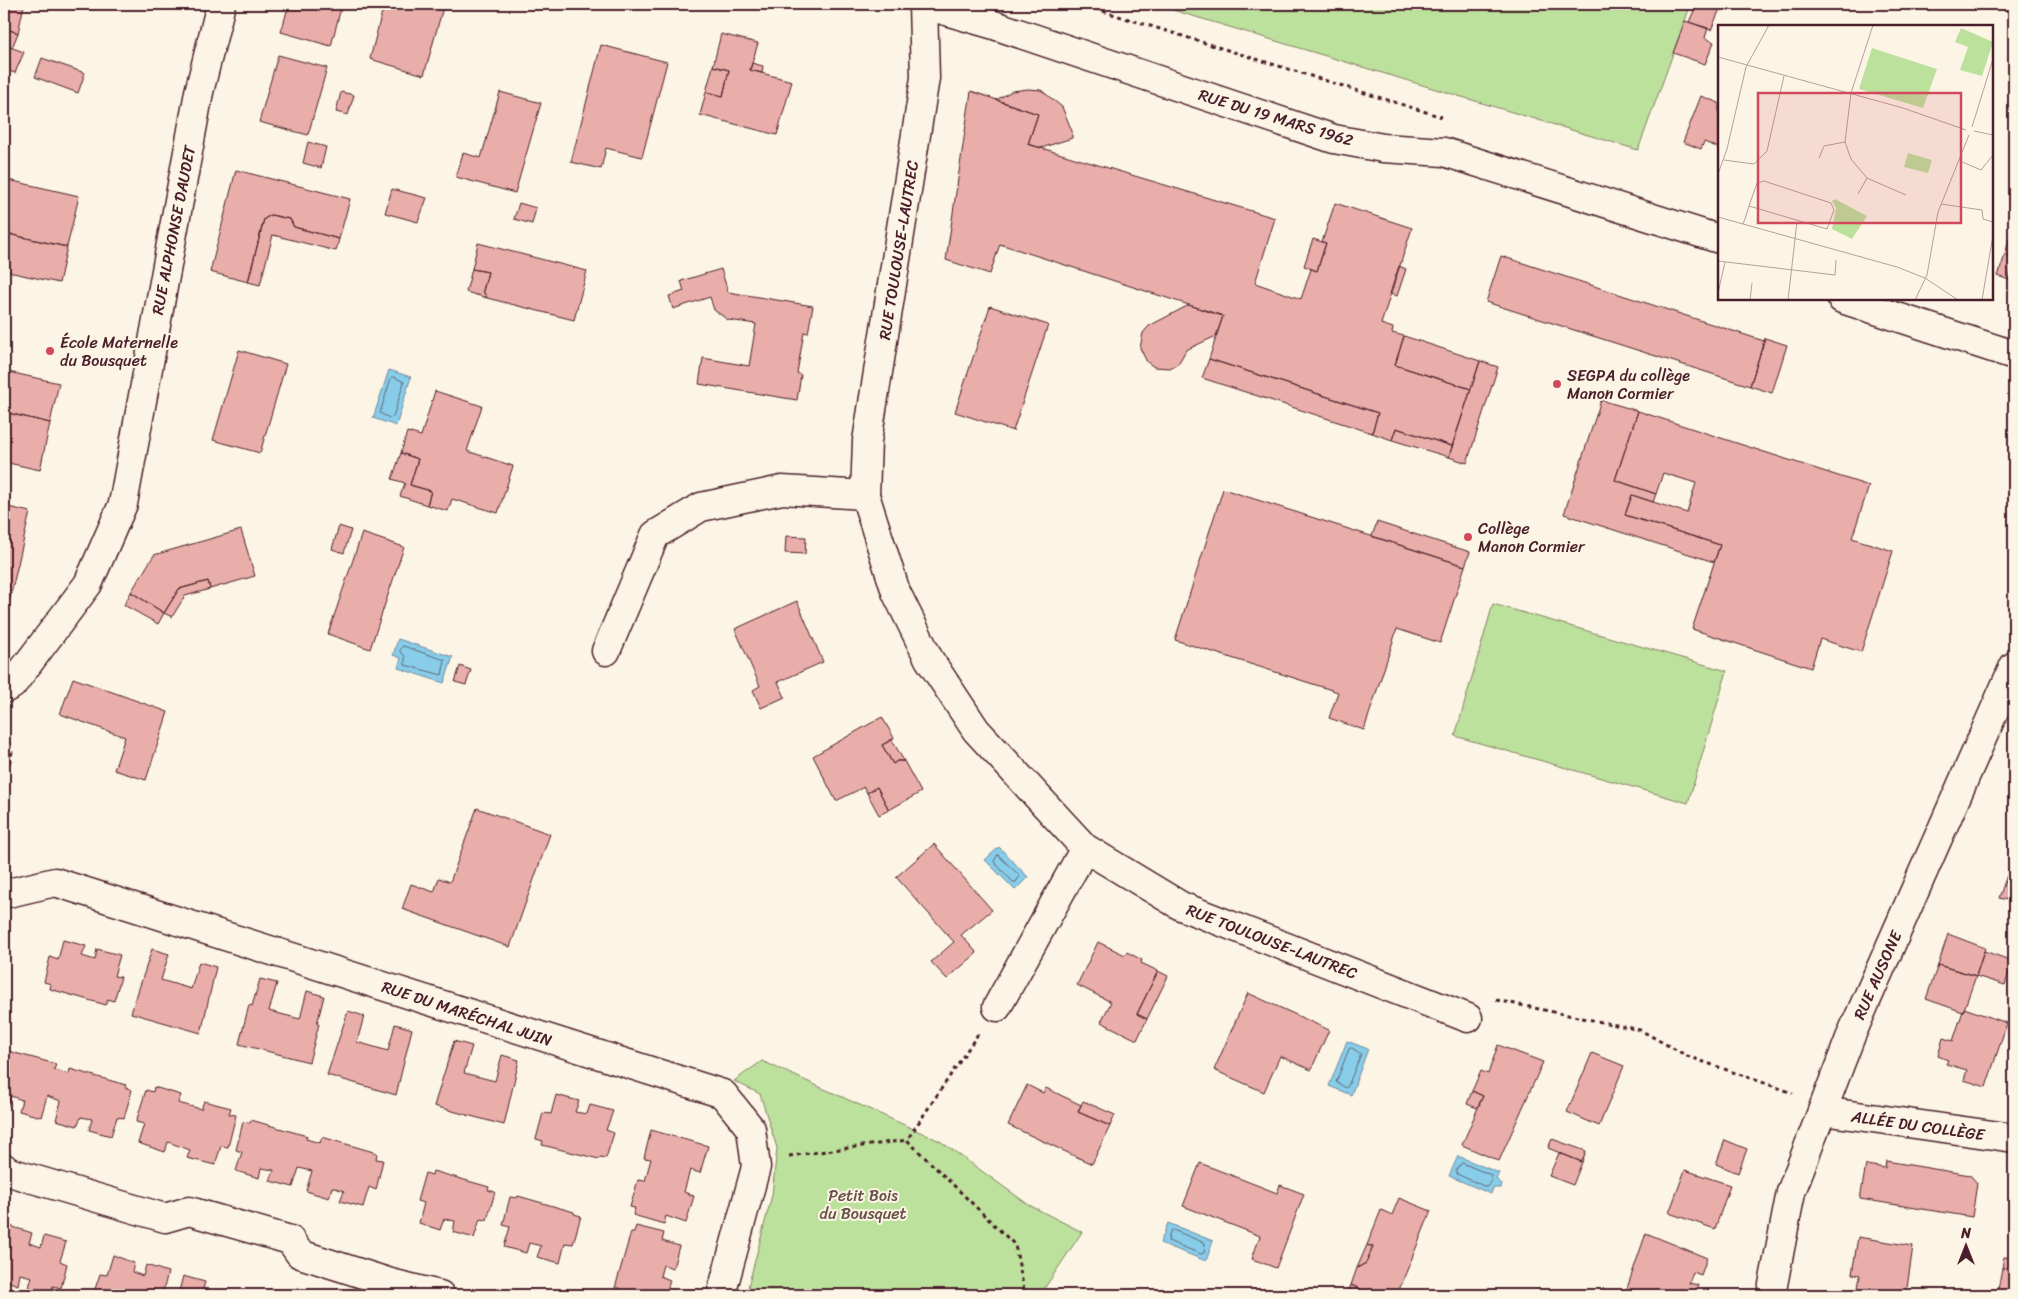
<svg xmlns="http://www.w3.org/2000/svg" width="2018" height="1299" viewBox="0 0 2018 1299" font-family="Sriracha,sans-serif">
  <rect width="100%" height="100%" fill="#fcf5e5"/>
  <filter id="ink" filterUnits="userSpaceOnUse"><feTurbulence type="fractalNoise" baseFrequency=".02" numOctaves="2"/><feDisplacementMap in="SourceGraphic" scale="10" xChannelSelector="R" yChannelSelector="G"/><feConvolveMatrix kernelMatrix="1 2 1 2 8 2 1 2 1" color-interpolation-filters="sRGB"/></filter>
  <g filter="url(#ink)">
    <path fill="#bce19c" stroke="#838064" d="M1153 4H1691L1638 150Z
      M1493 604 1727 671 1688 803 1455 736Z
      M762 1061 940 1141 1029 1205 1082 1232 1040 1295H746L772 1195 777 1148 760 1094 734 1081Z"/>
    <path fill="#87cde9" stroke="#6f879d" d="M389 370 411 377 396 426 373 418Z
      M398 639 453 657 444 683 398 668 401 658 393 655Z
      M999 847 1028 877 1015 890 985 860Z
      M1347 1041 1368 1049 1351 1095 1329 1086Z
      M1458 1156 1499 1173 1496 1179 1502 1184 1501 1188H1493L1491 1194 1449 1176Z
      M1168 1223 1213 1241 1206 1261 1160 1243Z"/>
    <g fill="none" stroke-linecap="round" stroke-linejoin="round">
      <path stroke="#626577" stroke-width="1" d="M394 377 404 382 393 417 391 419 380 413 391 378Z
        M403 646 445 660 442 675 405 665V656L400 651Z
        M998 855 1020 876 1016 882H1013L994 862Z
        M1352 1048 1361 1054 1348 1086 1346 1088 1336 1082 1349 1049Z
        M1462 1163 1491 1175V1183L1486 1187 1457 1174 1456 1171Z
        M1173 1230 1205 1243 1204 1253 1201 1254 1168 1241 1170 1232Z"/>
    </g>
    <path fill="#e9aea9" stroke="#4a1f2b" d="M4 4 24 5 18 33 4 28Z
      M289 4H342L331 46 281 32Z
      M384 4H444L424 75 370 59Z
      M1697 4H1722L1711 30 1689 22Z
      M1685 21 1708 28 1705 38 1714 42 1705 64 1673 53Z
      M4 28 18 33 12 48 4 45Z
      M721 34 758 43 750 70 792 81 777 135 700 115 706 92 723 96 729 70 713 66Z
      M4 45 24 52 15 73 4 69Z
      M601 45 667 62 642 157 606 148 601 169 571 162Z
      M278 55 327 68 308 135 259 122Z
      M42 58 85 73 78 93 35 77Z
      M752 63 763 66 762 73 750 70Z
      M713 66 729 70 723 96 706 92Z
      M1028 89 1041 90 1062 107 1072 131V138L1041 148 1028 144 1038 114 996 100 1012 91Z
      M971 91 1038 114 1028 144 1275 218 1255 283 1301 299 1311 269 1317 271 1326 243 1322 242 1335 203 1412 228 1381 324 1393 328 1392 333 1404 336 1395 365 1471 389 1452 446 1396 428 1392 440 1372 433 1378 413 1209 359 1223 316 1000 244 990 274 946 260Z
      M341 92 354 95 348 115 336 112Z
      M500 92 541 103 515 193 456 177 463 153 481 158Z
      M1701 96 1719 103V148L1704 142 1701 149 1683 142Z
      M308 142 326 147 321 168 303 163Z
      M236 170 350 199 339 239 294 227 290 219 271 215 264 219 248 282 210 272Z
      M4 179 79 196 67 247 4 233Z
      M392 189 427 198 418 222 385 213Z
      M519 203 536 208 532 224 514 219Z
      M271 215 290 219 294 227 339 239 336 251 273 235 260 285 248 282 264 219Z
      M4 233 67 247 59 283 4 271Z
      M2010 236 2014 238V258L2005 255Z
      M1313 239 1326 243 1317 271 1304 266Z
      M478 243 587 271 574 320 487 298 483 291 488 272 472 269Z
      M2005 255 2014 258 2009 280 1998 276Z
      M1501 256 1764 341 1750 386 1486 302Z
      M1399 266 1406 269 1397 296 1390 294Z
      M472 269 488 272 483 291 487 298 466 292Z
      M721 269 728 292 813 306 808 333 804 332 797 373 801 375 797 400 699 384 703 358 749 366 756 324 728 320 714 310 710 297 673 309 669 296 684 291 681 281Z
      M1189 305 1223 316 1216 336 1186 350 1178 364 1170 368 1154 367 1147 362 1140 348 1143 333 1149 326Z
      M990 306 1048 325 1013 431 955 412Z
      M1404 336 1480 361 1471 389 1395 365Z
      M1765 338 1787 345 1772 393 1750 386Z
      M239 350 286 364 260 453 213 440Z
      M1209 359 1378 413 1372 433 1202 378Z
      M1480 361 1498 367 1467 463 1449 457Z
      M4 371 59 383 50 423 4 412Z
      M435 391 482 406 467 451 513 466 498 513 452 499 448 511 427 505 431 491 410 485 418 459 401 453 407 432 421 436Z
      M1601 400 1638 411 1615 480 1656 494 1653 502 1632 495 1625 515 1720 545 1714 562 1564 514Z
      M1638 411 1869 486 1852 538 1893 551 1861 652 1820 639 1811 668 1692 629 1720 545 1625 515 1632 495 1687 513 1696 483 1663 473 1656 494 1615 480Z
      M4 412 50 423 40 470 4 462Z
      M1396 428 1452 446 1449 457 1392 440Z
      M401 453 418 459 410 485 431 491 427 505 400 496 405 483 392 479Z
      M1223 489 1465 566 1440 643 1397 629 1364 730 1329 718 1338 692 1175 640Z
      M4 506 30 512 9 603 4 602Z
      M1377 522 1470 552 1465 566 1372 536Z
      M339 526 351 530 344 553 332 549Z
      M241 530 255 576 210 589 208 581 179 589 164 613 131 592 154 555Z
      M362 533 404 547 370 649 328 634Z
      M786 536 806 537 805 554 785 553Z
      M208 581 210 589 185 596 172 617 164 613 179 589Z
      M131 592 164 613 158 624 124 605Z
      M797 601 823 662 778 682 785 697 761 708 753 690 760 686 735 629Z
      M460 666 471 670 466 685 455 682Z
      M73 678 168 712 146 780 114 770 125 737 60 714Z
      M882 717 894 738 882 745 893 764 897 761H904L921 792 889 810 877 787 867 793 864 787 836 801 813 756Z
      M892 740 904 761H897L893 764 882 745Z
      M877 787 889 810 879 815 867 793Z
      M477 808 550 834 510 947 402 909 411 884 434 892 439 878 450 882Z
      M934 844 992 910 961 935 977 953 947 979 931 962 954 942 896 877Z
      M2007 875 2014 876 2007 900 1999 898Z
      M2014 876V902L2007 900Z
      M1948 934 1985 948 1976 976 1938 965Z
      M63 940 86 946 82 956 95 960 97 949 120 955 114 976 121 977 114 1001 108 999 106 1005 50 989 51 984 44 982 50 957 58 960Z
      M1098 942 1125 955 1127 952 1142 960 1141 963 1158 971 1137 1014 1147 1019 1137 1040 1101 1022 1111 1002 1077 985Z
      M152 949 169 954 161 980 191 989 199 962 216 967 201 1033 131 1013Z
      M1984 951 2013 961 2005 985 1976 976Z
      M1938 965 1976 976 1963 1012 1926 999Z
      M1158 971 1168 976 1147 1019 1137 1014Z
      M260 979 277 983 269 1011 300 1019 307 991 324 996 317 1024H319L309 1062 239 1044 249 1005 252 1006Z
      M1248 993 1329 1030 1311 1070 1280 1056 1264 1092 1214 1070Z
      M1964 1008 2007 1023 1986 1087 1964 1080 1967 1070 1946 1064 1948 1060 1938 1056 1943 1038 1953 1041Z
      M348 1011 364 1016 357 1042 388 1051 395 1024 412 1029 396 1095 327 1075Z
      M454 1041 472 1046 464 1073 495 1081 502 1055 519 1060 504 1125 434 1106Z
      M1498 1045 1543 1062 1499 1161 1462 1145 1483 1096 1472 1091 1481 1071 1488 1074Z
      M4 1050 56 1064 54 1070 69 1074 70 1069 126 1085 125 1087 132 1090 124 1118 117 1117 111 1136 89 1130 92 1119 81 1117 77 1126 56 1120 61 1101 47 1096 41 1117 19 1111 22 1100 11 1096 7 1107 4 1106Z
      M1592 1053 1624 1066 1599 1126 1567 1112Z
      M1027 1085 1043 1093 1046 1088 1081 1105 1078 1112 1110 1126 1092 1164 1008 1125Z
      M154 1087 181 1095 178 1103 201 1109 204 1101 231 1108 229 1114 236 1115 228 1147 221 1146 215 1165 187 1158 190 1150 168 1142 165 1152 138 1143 144 1124 136 1122 146 1090 153 1092Z
      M1472 1091 1483 1096 1477 1108 1467 1104Z
      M556 1095 579 1101 575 1112 587 1114 590 1105 613 1111 606 1130 614 1133 606 1158 600 1157 599 1159 542 1145 543 1141 536 1139 543 1113 551 1114Z
      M1083 1101 1115 1115 1110 1126 1078 1112Z
      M251 1120 307 1136 306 1139 320 1143 322 1137 377 1153 376 1159 383 1160 376 1190 369 1187 363 1207 340 1201 344 1191 332 1187 329 1198 306 1191 312 1171 299 1168 293 1187 270 1181 274 1170 261 1168 259 1178 236 1171 242 1152 236 1150 243 1122 250 1123Z
      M651 1130 708 1146 700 1173 690 1170 684 1192 694 1196 686 1223 666 1216 664 1224 633 1215 635 1208 630 1207 638 1180 645 1181 651 1159 644 1158Z
      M1552 1139 1586 1151 1582 1162 1548 1148Z
      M1725 1140 1747 1149 1738 1173 1716 1164Z
      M1559 1153 1582 1162 1573 1185 1549 1176Z
      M1886 1161 1970 1175 1977 1183 1972 1217 1860 1199 1866 1165 1885 1168Z
      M1200 1163 1277 1193 1280 1185 1304 1194 1276 1268 1252 1259 1260 1236 1183 1206Z
      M1685 1170 1730 1185 1715 1229 1669 1213Z
      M433 1171 489 1187 488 1190 495 1192 487 1220 480 1219 474 1238 453 1232 455 1221 444 1219 440 1230 419 1223 424 1203 417 1201 425 1173 432 1175Z
      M518 1196 574 1212V1214L581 1216 573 1244 565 1243 560 1263 537 1257 541 1246 529 1243 526 1253 504 1247 510 1227 503 1225 510 1197 517 1198Z
      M1399 1198 1431 1211 1397 1295H1375L1351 1285 1357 1268 1366 1263 1373 1247 1367 1245 1381 1210 1392 1215Z
      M10 1226 32 1233 29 1243 41 1247 44 1236 66 1242 60 1261 67 1264 61 1288 53 1286 51 1294 29 1287 32 1277 20 1274 18 1285 4 1280V1240L6 1241Z
      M636 1226 664 1233 662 1241 679 1246 673 1268 663 1265 660 1276 670 1280 666 1295H617L619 1288H615L631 1232H634Z
      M1646 1233 1707 1258 1701 1275 1693 1272 1689 1283 1698 1285 1694 1295 1625 1294Z
      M1858 1237 1913 1246 1906 1295H1857L1860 1275 1852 1274Z
      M1367 1245 1373 1247 1366 1263 1357 1268Z
      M113 1255 134 1263 132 1272 143 1276 146 1265 168 1272 163 1292 176 1295H93L100 1274 107 1275Z
      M2004 1257 2014 1258V1270L2002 1268Z
      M2002 1268 2014 1270V1295H1997Z
      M183 1276 205 1282 202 1293 209 1295H178Z
      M1351 1285 1375 1295H1347Z"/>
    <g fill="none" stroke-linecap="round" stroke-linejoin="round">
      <defs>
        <path id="minor" d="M922 4 991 24 1334 139 1383 148 1444 152 1719 239
          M923 4 925 78 867 441 865 495 896 592 929 659 976 730 1085 848 1181 906 1468 1018
          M1842 299 2014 355
          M606 651 655 535 701 507 782 490 865 495
          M4 689 12 685 88 584 123 504 199 92 221 4
          M4 894 55 882 723 1094 751 1129 756 1167 721 1295
          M997 1007 1085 848
          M1822 1111 2014 1138
          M4 1168 6 1171 165 1218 189 1211 290 1240 300 1254 391 1283 440 1295
          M1771 1295 1791 1192 1852 1033 2014 666"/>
      </defs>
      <use href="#minor" stroke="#4a1f2b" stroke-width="31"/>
      <path stroke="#4a1f2b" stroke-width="3" stroke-dasharray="4 4" stroke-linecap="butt" d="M1080 4 1442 117
        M4 729 12 752 4 784
        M1496 1000 1640 1030 1687 1056 1793 1093
        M978 1034 907 1140 1015 1245 1025 1295
        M789 1156 907 1140"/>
      <use href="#minor" stroke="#fcf5e5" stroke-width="28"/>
    </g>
  </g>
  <g fill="#d1495b" stroke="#fcf5e5" stroke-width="2">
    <circle cx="50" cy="351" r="5"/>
    <circle cx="1557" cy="384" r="5"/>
    <circle cx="1468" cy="537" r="5"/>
  </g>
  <g text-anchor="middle" stroke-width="4" stroke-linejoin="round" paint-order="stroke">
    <g font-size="16" fill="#4a1f2b" stroke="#fcf5e5">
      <text transform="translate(1276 117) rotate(17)" y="6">RUE DU 19 MARS 1962</text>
      <text transform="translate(173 230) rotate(-79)" y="6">RUE ALPHONSE DAUDET</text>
      <text transform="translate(898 250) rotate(-81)" y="6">RUE TOULOUSE-LAUTREC</text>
      <text transform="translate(1272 941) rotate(21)" y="6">RUE TOULOUSE-LAUTREC</text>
      <text transform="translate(1877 975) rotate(-66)" y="6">RUE AUSONE</text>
      <text transform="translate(467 1013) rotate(18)" y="6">RUE DU MARÉCHAL JUIN</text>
      <text transform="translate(1918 1125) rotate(8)" y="6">ALLÉE DU COLLÈGE</text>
    </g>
    <g font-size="16" fill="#4a1f2b" stroke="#fcf5e5" text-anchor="start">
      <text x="60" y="348">École Maternelle<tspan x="60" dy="18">du Bousquet</tspan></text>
      <text x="1567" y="381">SEGPA du collège<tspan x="1567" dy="18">Manon Cormier</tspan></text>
      <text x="1478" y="534">Collège<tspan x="1478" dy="18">Manon Cormier</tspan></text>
    </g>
    <g font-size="16" fill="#665047" stroke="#fcf5e5">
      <text x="863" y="1201">Petit Bois<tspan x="863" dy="18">du Bousquet</tspan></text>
    </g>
  </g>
  <g transform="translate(1718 25)">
    <rect width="275" height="275" fill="#fcf5e5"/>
    <path d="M243 3 275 17 264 51 242 45 250 22 237 17ZM154 23 219 44 205 83 141 64ZM190 128 214 135 210 148 186 142ZM117 174 149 191 134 214 114 204 118 183 114 176Z" fill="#bce19c"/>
    <path fill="none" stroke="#b59f9b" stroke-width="1" d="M155 0 133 68 127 117 133 134 149 153 188 170M0 32 185 83 248 105M254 102 275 34M256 106 275 110M101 133 106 121 127 117M6 135 36 139 49 126 66 51M242 136 263 145 275 130M0 149 9 124 28 42 51 0M140 169 149 153M223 179 264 185 265 194 275 197M0 192 179 242 207 253 240 275M25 199 27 194 31 181 39 158 46 156 113 178 116 185 109 204 31 181M0 236 117 250 118 235M0 268 7 237M32 275 34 258M70 275 79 197M197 275 209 250 220 187 251 110M264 275 275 210"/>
    <path fill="#d1495b" fill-opacity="0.15" stroke="#d1495b" stroke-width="2.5" d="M40 68H243V198H40Z"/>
    <rect width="275" height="275" fill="none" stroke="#4a1f2b" stroke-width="2.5"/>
  </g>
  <rect width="2018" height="1299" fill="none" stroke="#fcf5e5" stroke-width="20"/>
  <rect x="10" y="10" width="1998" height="1279" fill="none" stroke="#4a1f2b" stroke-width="2" filter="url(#ink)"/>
  <g transform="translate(1966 1246)" stroke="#fcf5e5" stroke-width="4" paint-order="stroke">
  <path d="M0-4L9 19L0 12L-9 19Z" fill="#4a1f2b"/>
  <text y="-8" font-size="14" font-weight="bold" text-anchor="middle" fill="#4a1f2b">N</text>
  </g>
</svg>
